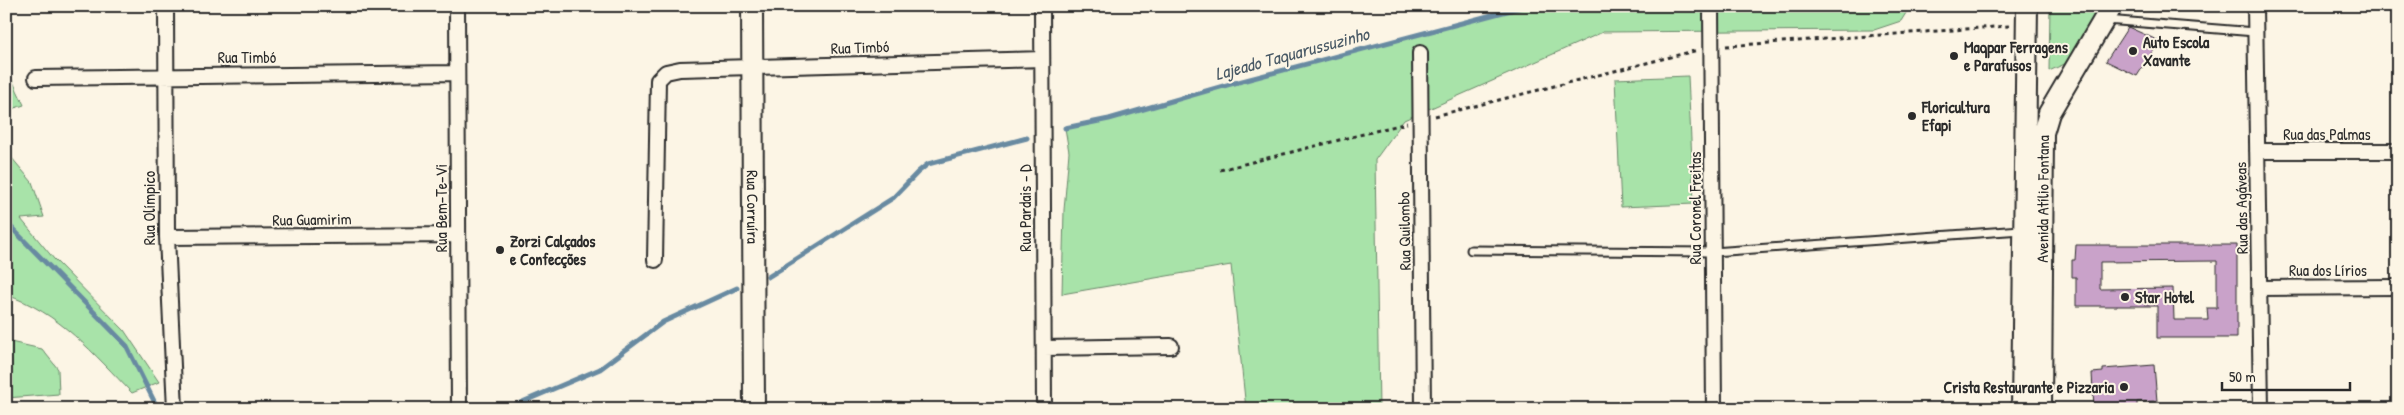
<svg xmlns="http://www.w3.org/2000/svg" width="2404" height="415" viewBox="0 0 2404 415" font-family="'Patrick Hand',sans-serif">
  <rect width="100%" height="100%" fill="#fcf5e5"/>
  <filter id="ink" filterUnits="userSpaceOnUse"><feTurbulence type="fractalNoise" baseFrequency=".02" numOctaves="2"/><feDisplacementMap in="SourceGraphic" scale="10" xChannelSelector="R" yChannelSelector="G"/><feConvolveMatrix kernelMatrix="1 2 1 2 8 2 1 2 1" color-interpolation-filters="sRGB"/></filter>
  <g filter="url(#ink)">
    <path fill="#a8e3a9" stroke="#6a876a" d="M1523 6H1904L1906 13 1901 21 1874 30 1603 32 1404 120 1375 160 1379 409H1246L1231 265 1062 294 1064 210 1069 152 1065 128 1109 119 1227 85Z
      M2050 6H2105L2067 63 2049 71Z
      M6 67 24 105 6 111Z
      M1688 76 1694 204 1621 207 1615 79Z
      M6 151 32 182 44 217 21 219 54 259 124 330 159 382 132 393C95 355 58 311 6 295Z
      M6 341 42 349 58 369 59 394 6 398Z"/>
    <g fill="none" stroke-linecap="round" stroke-linejoin="round">
      <path stroke="#688aa1" stroke-width="5" d="M1065 128 1109 119 1227 85 1526 6
        M6 222 126 345 158 409
        M768 277 893 198 918 172 928 164 1027 138
        M506 409 600 369 663 322 737 288"/>
    </g>
    <path fill="#c9a2c9" stroke="#2b2b2b" fill-rule="evenodd" d="M2128 27 2159 41 2137 76 2106 61Z
      M2076 245H2237V338H2157V306H2076V277H2072V260H2075ZM2217 261V308H2207L2208 320H2174L2173 288 2100 289V262Z
      M2154 365 2157 401 2137 402V409H2094L2092 373 2103 372V369Z"/>
    <g fill="none" stroke-linecap="round" stroke-linejoin="round">
      <defs>
        <path id="lane" d="M2106 20 2255 32
          M1471 250 1713 252 2021 230"/>
        <path id="street" d="M166 6 167 237 175 409
          M457 6 459 409
          M1042 6 1044 409
          M1711 6 1714 409
          M2255 6 2261 409
          M1420 53 1423 409
          M36 78 457 73
          M2257 151H2398
          M167 237 458 235
          M655 260 658 80 666 72 680 69 1042 59
          M2259 288 2398 287
          M1044 348 1171 346"/>
        <g id="secondary">
          <path id="s1" d="M752 6 754 409"/>
          <path d="M2022 409 2027 6"/>
          <path id="s2" d="M2041 409 2043 133 2049 113 2112 6"/>
        </g>
      </defs>
      <use href="#lane" stroke="#2b2b2b" stroke-width="11"/>
      <use href="#street" stroke="#2b2b2b" stroke-width="18"/>
      <use href="#secondary" stroke="#2b2b2b" stroke-width="24"/>
      <path stroke="#2b2b2b" stroke-width="3" stroke-dasharray="4 4" stroke-linecap="butt" d="M1726 46 2009 26
        M1435 116 1698 50
        M1220 170 1407 123"/>
      <use href="#lane" stroke="#fcf5e5" stroke-width="7"/>
      <use href="#street" stroke="#fcf5e5" stroke-width="14"/>
      <use href="#secondary" stroke="#fcf5e5" stroke-width="20"/>
    </g>
  </g>
  <g fill="#2b2b2b" stroke="#fcf5e5" stroke-width="2">
    <circle cx="2133" cy="51" r="5"/>
    <circle cx="1954" cy="56" r="5"/>
    <circle cx="1912" cy="116" r="5"/>
    <circle cx="500" cy="250" r="5"/>
    <circle cx="2125" cy="297" r="5"/>
    <circle cx="2124" cy="387" r="5"/>
  </g>
  <g text-anchor="middle" stroke-width="4" stroke-linejoin="round" paint-order="stroke">
    <g font-size="16" font-weight="bold" fill="#2b2b2b" stroke="#fcf5e5" text-anchor="start">
      <text x="2143" y="48">Auto Escola<tspan x="2143" dy="18">Xavante</tspan></text>
      <text x="1964" y="53">Maqpar Ferragens<tspan x="1964" dy="18">e Parafusos</tspan></text>
      <text x="1922" y="113">Floricultura<tspan x="1922" dy="18">Efapi</tspan></text>
      <text x="510" y="247">Zorzi Calçados<tspan x="510" dy="18">e Confecções</tspan></text>
      <text x="2135" y="303">Star Hotel</text>
      <text x="2114" y="393" text-anchor="end">Crista Restaurante e Pizzaria</text>
    </g>
    <g font-size="16" fill="#2b2b2b" stroke="#fcf5e5">
      <text transform="translate(860 47) rotate(-2)" y="6">Rua Timbó</text>
      <text x="247" y="63">Rua Timbó</text>
      <text x="2327" y="140">Rua das Palmas</text>
      <text dy="6" stroke="none"><textPath href="#s2" startOffset="210">Avenida Atílio Fontana</textPath></text>
      <text dy="6" stroke="none"><textPath href="#s1" startOffset="201">Rua Corruíra</textPath></text>
      <text transform="translate(149 208) rotate(-90)" y="6">Rua Olímpico</text>
      <text transform="translate(441 208) rotate(-90)" y="6">Rua Bem-Te-Vi</text>
      <text transform="translate(1025 208) rotate(-90)" y="6">Rua Pardais - D</text>
      <text transform="translate(1695 208) rotate(-90)" y="6">Rua Coronel Freitas</text>
      <text transform="translate(2241 208) rotate(-91)" y="6">Rua das Agáveas</text>
      <text transform="translate(312 219) rotate(-1)" y="6">Rua Guamirim</text>
      <text transform="translate(1404 231) rotate(-91)" y="6">Rua Quilombo</text>
      <text x="2328" y="276">Rua dos Lírios</text>
    </g>
    <g font-size="18" font-style="italic" fill="#4a5a66" stroke="#fcf5e5">
      <text transform="translate(1292 54) rotate(-15)" y="6">Lajeado Taquarussuzinho</text>
    </g>
  </g>
  <rect width="2404" height="415" fill="none" stroke="#fcf5e5" stroke-width="25"/>
  <rect x="12" y="12" width="2379" height="390" fill="none" stroke="#2b2b2b" stroke-width="2" filter="url(#ink)"/>
  <path d="M2222 382v8h128v-8" fill="none" stroke="#2b2b2b" stroke-width="2.5"/>
  <text x="2229" y="382" font-size="15" fill="#2b2b2b" stroke="#fcf5e5" stroke-width="4" paint-order="stroke">50 m</text>
</svg>
